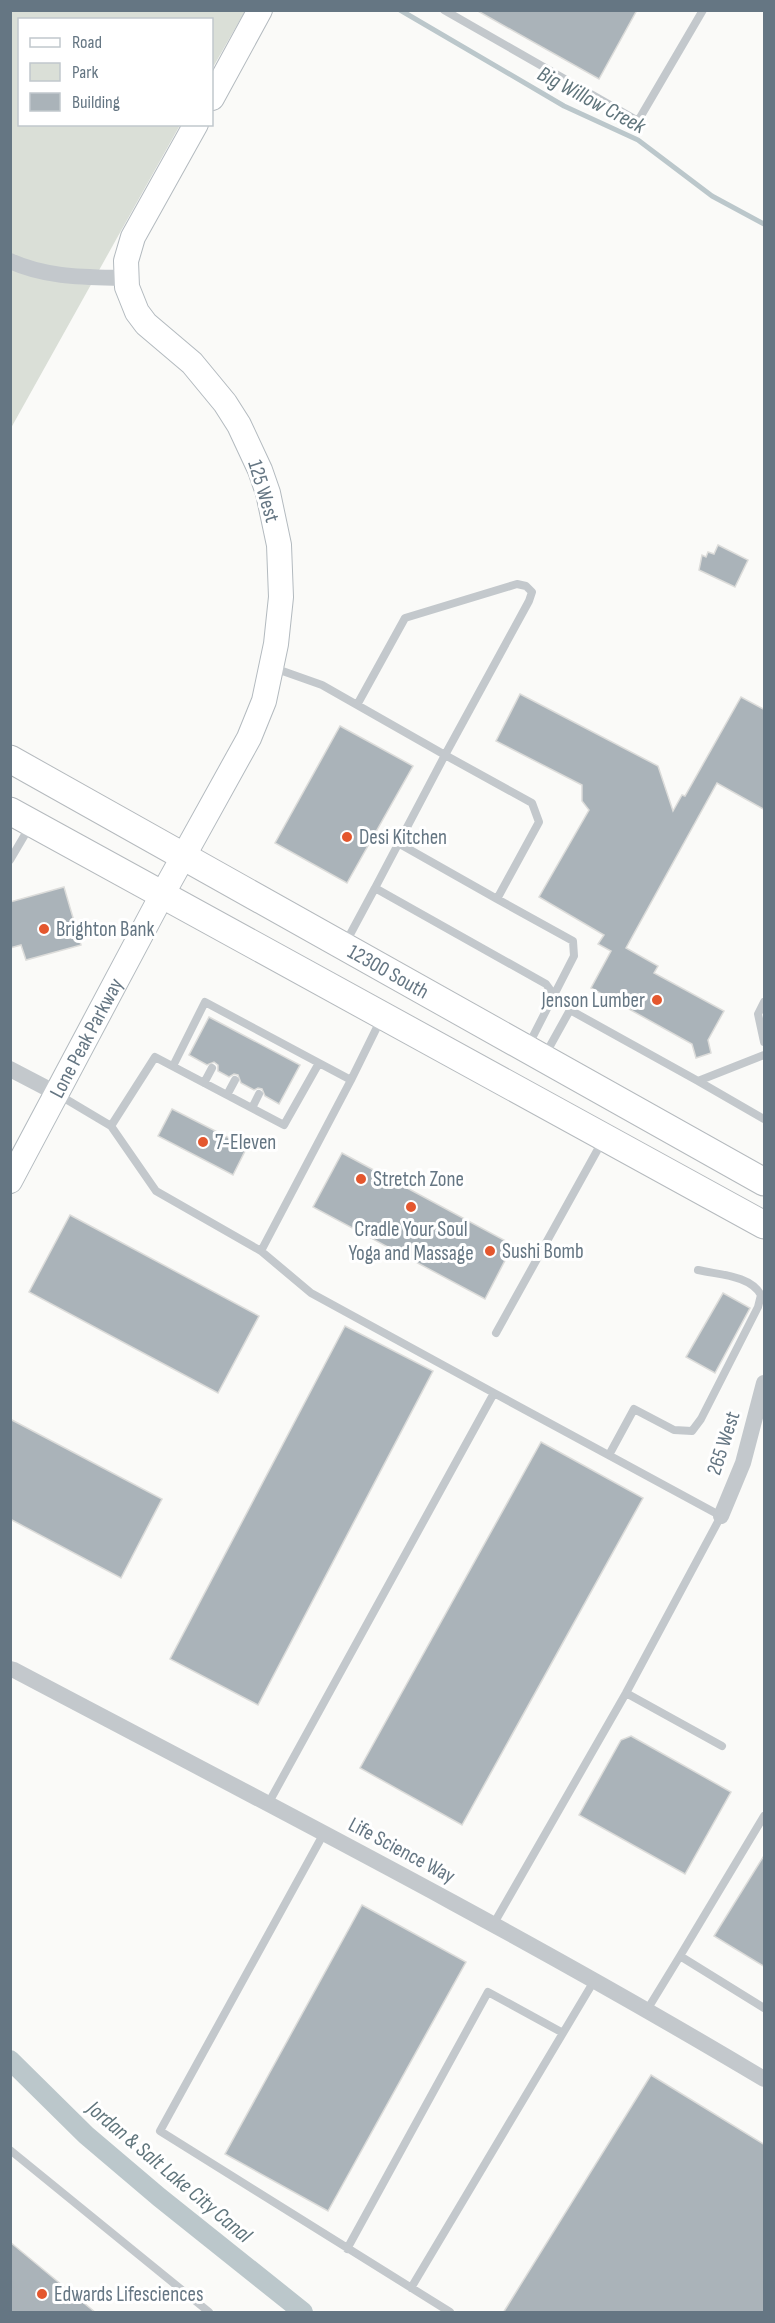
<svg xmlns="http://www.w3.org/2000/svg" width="775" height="2323" viewBox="0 0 775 2323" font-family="'Sofia Sans Condensed',sans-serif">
  <rect width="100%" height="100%" fill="#fafaf8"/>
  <path fill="#dadfd7" d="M11 11H245L212 69V20H20V124L180 125 11 428Z"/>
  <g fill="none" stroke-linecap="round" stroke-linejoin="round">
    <path stroke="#bbc7cb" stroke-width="5" d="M400 10 564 106 638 140 712 196 764 224"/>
    <path stroke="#bbc7cb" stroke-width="20" d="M10 2060 86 2135 159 2197 303 2312"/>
  </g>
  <path fill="#aab3b9" stroke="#dcdcda" stroke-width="1.5" d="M476 10H637L599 79Z
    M718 545 748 560 735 587 699 570 702 555 706 557 708 552 714 554Z
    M520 694 658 766 673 811 682 795 685 796 741 697 765 710V810L717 783 626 948 658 966 654 973 724 1011 708 1040 711 1053 696 1058 692 1044 591 988 611 951 598 944 604 935 539 897 589 810 582 801V785L496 741Z
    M340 726 413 766 347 883 275 843Z
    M64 887 81 945 26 960 21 945 10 948V902Z
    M209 1017 300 1065 279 1104 265 1096 262 1089 258 1088 254 1090 241 1083 238 1075 234 1074 229 1077 218 1071V1065L214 1062 207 1065 189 1055Z
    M172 1109 247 1147 233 1175 158 1136Z
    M342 1153 513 1245 485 1299 313 1207Z
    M70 1215 259 1316 218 1393 29 1292Z
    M723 1293 750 1308 715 1373 686 1357Z
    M345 1326 433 1371 258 1705 170 1659Z
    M10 1419 162 1499 121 1578 10 1519Z
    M541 1442 643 1498 462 1825 360 1768Z
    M631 1736 731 1792 685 1874 579 1815 621 1740Z
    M765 1854V1967L714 1936Z
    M362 1905 466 1962 328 2211 225 2154Z
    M651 2075 765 2145V2313H503Z
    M10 2242 51 2276 96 2313H10Z"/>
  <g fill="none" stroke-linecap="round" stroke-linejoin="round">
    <defs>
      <g id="secondary">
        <path d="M212 98 260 10"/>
        <path id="s1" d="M10 1181 162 895 249 738 264 701 276 644 281 597 279 545 268 493 260 470 239 425 225 403 192 363 146 324 137 312 127 287 126 261 133 237 196 124"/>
      </g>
      <g id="primary">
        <path id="s2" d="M10 759 764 1182"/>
        <path d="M10 811 764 1225"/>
      </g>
    </defs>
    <use href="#secondary" stroke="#b3babf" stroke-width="26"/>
    <use href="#primary" stroke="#b5babe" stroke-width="29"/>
    <path stroke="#c3c8cc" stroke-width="8" d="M444 10 638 121 703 10
      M274 668 322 685 445 755 375 888
      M357 705 405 618 517 584 526 586 532 592 529 601 445 755 532 803 539 822 497 899 573 941 574 956 554 995
      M398 843 497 899
      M10 860 30 826
      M346 942 375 888 546 984 554 995 528 1046
      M764 1002 758 1014 764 1042
      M545 1055 570 1010 698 1081 764 1055
      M173 1066 205 1002 319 1063
      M698 1081 764 1119
      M204 1083 212 1068
      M59 1095 111 1126 156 1191 261 1251 311 1293 494 1393
      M227 1095 235 1080
      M252 1108 259 1094
      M111 1126 155 1057 284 1125 319 1063 351 1080 381 1019
      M261 1251 351 1080
      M496 1333 603 1140
      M609 1455 634 1409 674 1430 692 1431 701 1419 758 1307 761 1295C750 1275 719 1275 698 1270
      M626 1693 722 1746
      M268 1804 494 1393 721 1516 626 1693 493 1925
      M764 1816 680 1956 764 2008
      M324 1833 160 2131 450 2312
      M647 2010 680 1956
      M10 2150 209 2312
      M347 2249 488 1992 563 2033
      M411 2288 594 1981"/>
    <path stroke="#c3c8cc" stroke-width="16" d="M10 261C47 278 86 277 125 278
      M10 1069 56 1093
      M721 1516 743 1463 764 1383
      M10 1669 14 1670C266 1803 520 1933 764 2079"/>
    <use href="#secondary" stroke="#fff" stroke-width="24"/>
    <use href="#primary" stroke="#fff" stroke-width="27"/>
  </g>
  <g fill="#e4572e" stroke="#fff" stroke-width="2">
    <circle cx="347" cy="837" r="6"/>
    <circle cx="44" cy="929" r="6"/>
    <circle cx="657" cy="1000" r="6"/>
    <circle cx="203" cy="1142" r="6"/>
    <circle cx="361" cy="1179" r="6"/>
    <circle cx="411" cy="1207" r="6"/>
    <circle cx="490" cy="1251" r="6"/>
    <circle cx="42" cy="2294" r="6"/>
  </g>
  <g text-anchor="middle" stroke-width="6" stroke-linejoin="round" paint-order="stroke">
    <g font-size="21" fill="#657683" stroke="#fff">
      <text transform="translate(264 491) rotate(73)" y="7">125 West</text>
      <text dy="7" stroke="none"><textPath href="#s2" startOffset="434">12300 South</textPath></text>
      <text dy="7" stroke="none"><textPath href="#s1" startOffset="162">Lone Peak Parkway</textPath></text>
      <text transform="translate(723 1443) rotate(-72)" y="7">265 West</text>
      <text transform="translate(402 1850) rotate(28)" y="7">Life Science Way</text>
    </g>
    <g font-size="21" fill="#657683" stroke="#fff" text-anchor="start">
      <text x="359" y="844">Desi Kitchen</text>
      <text x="56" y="936">Brighton Bank</text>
      <text x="645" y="1007" text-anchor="end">Jenson Lumber</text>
      <text x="215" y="1149">7-Eleven</text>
      <text x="373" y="1186">Stretch Zone</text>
      <text x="411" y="1236" text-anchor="middle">Cradle Your Soul<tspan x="411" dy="24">Yoga and Massage</tspan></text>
      <text x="502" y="1258">Sushi Bomb</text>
      <text x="54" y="2301">Edwards Lifesciences</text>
    </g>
    <g font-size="22" font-style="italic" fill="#60757c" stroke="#fff">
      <text transform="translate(592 99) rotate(28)" y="8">Big Willow Creek</text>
      <text transform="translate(170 2171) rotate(40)" y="8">Jordan &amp; Salt Lake City Canal</text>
    </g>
  </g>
  <rect width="775" height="2323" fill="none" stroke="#657683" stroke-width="24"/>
  <rect x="18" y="18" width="195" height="108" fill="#ffffff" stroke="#c1c8cd" stroke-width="1.5"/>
  <rect x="30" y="38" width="30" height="9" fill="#ffffff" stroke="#c1c8cd" stroke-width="1.5"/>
  <text x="72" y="48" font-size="18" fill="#657683">Road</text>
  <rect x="30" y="63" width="30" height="18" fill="#dadfd7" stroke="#c1c8cd" stroke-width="1.5"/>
  <text x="72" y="78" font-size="18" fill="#657683">Park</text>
  <rect x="30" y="93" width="30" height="18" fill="#aab3b9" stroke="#c1c8cd" stroke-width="1.5"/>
  <text x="72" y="108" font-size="18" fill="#657683">Building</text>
</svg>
